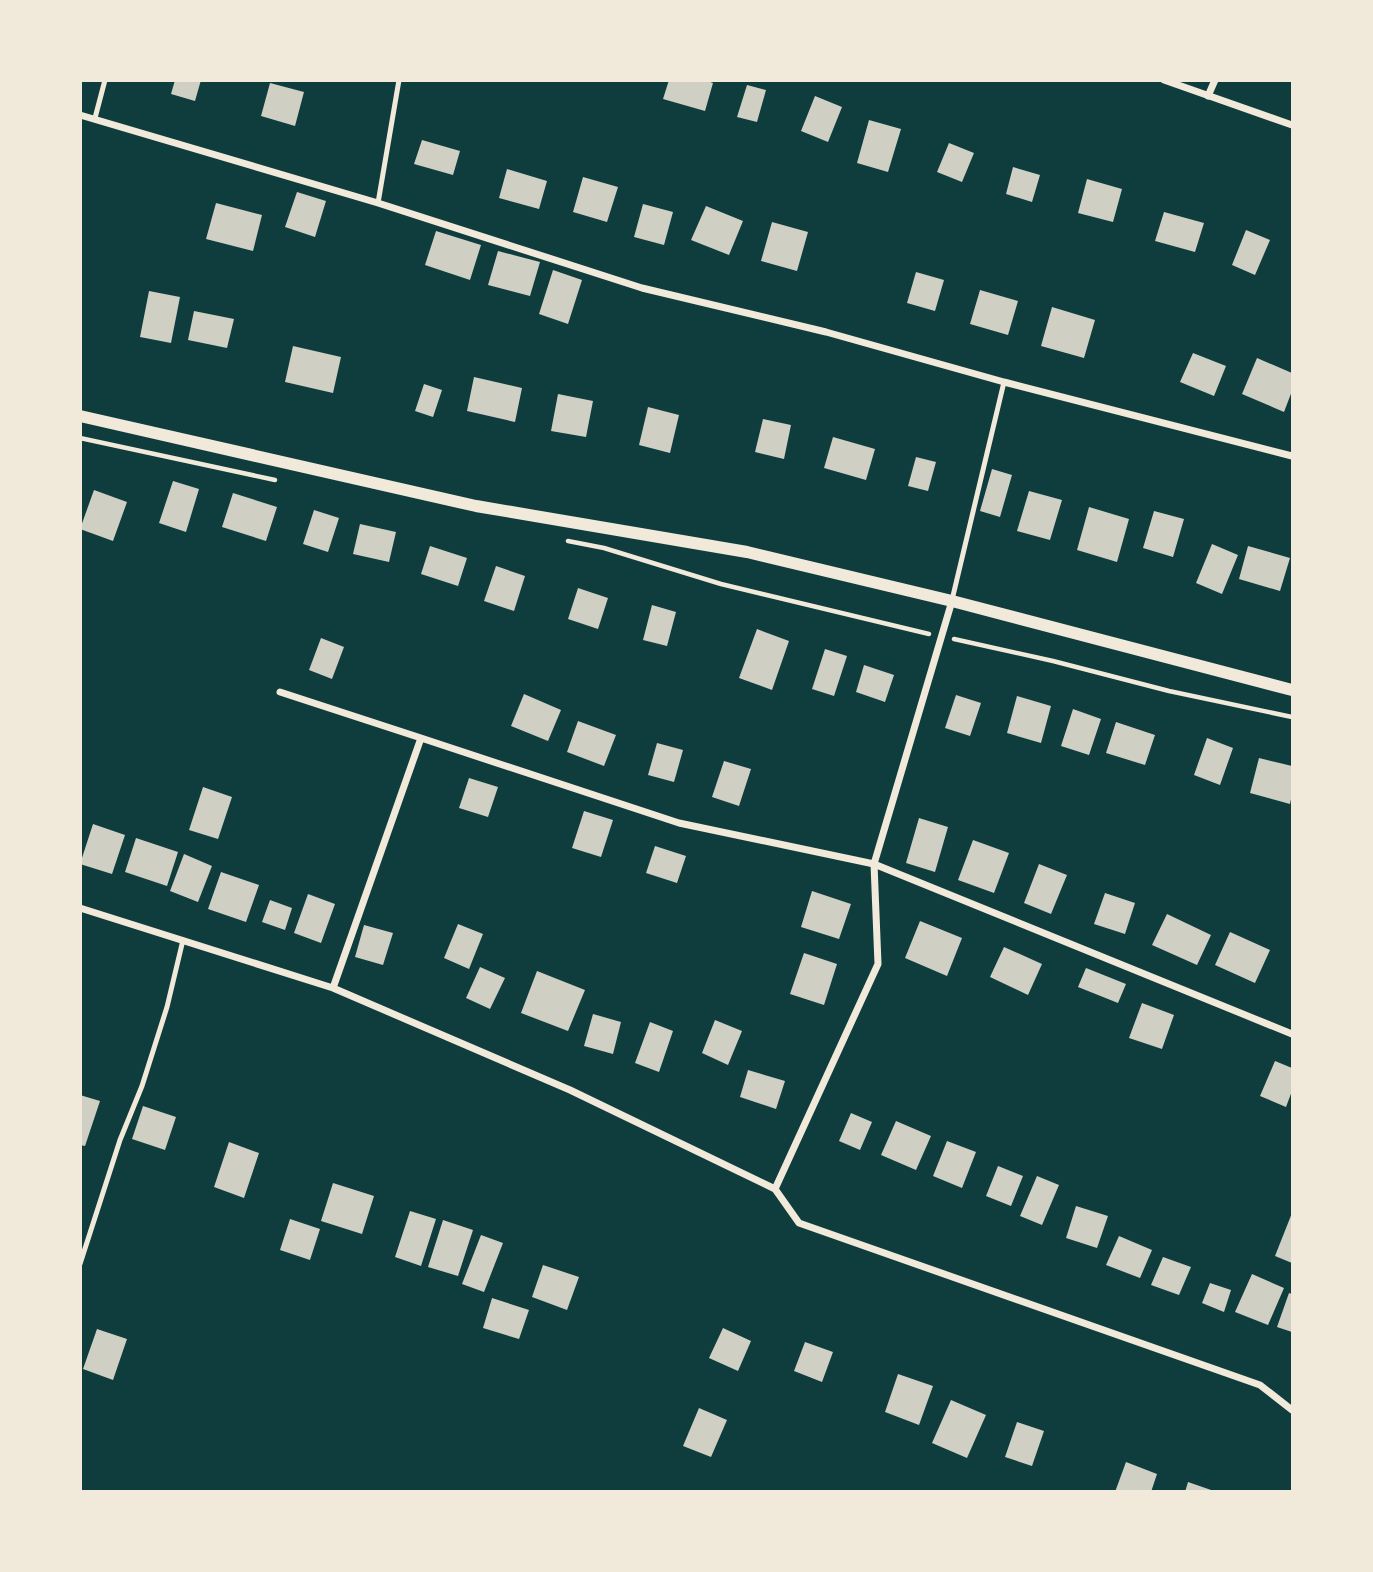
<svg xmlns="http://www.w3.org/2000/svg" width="1373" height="1572" viewBox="0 0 1373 1572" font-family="Montserrat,sans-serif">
  <rect width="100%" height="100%" fill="#0f3d3e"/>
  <path fill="#cfcfc3" d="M175 80H201L195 101 171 94Z
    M669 80H705L713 83 705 111 663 99Z
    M270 83 304 92 295 126 261 116Z
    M747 85 766 90 757 122 737 117Z
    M815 96 842 107 828 142 801 131Z
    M869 120 901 129 888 172 857 163Z
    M422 140 460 151 453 175 414 164Z
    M949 143 974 153 962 182 937 172Z
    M1013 167 1040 175 1032 202 1006 194Z
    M507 169 547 181 539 209 499 198Z
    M583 177 618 187 607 222 573 212Z
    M1087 179 1122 189 1113 222 1078 213Z
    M297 192 326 201 315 237 285 227Z
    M216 203 262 215 253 251 206 239Z
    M643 204 673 212 664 245 634 237Z
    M706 206 743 221 729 255 691 240Z
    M1164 212 1204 223 1195 252 1155 241Z
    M772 222 808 232 797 271 761 261Z
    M1246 230 1270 240 1255 275 1232 265Z
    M436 231 481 245 470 280 425 265Z
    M498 251 540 262 530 296 488 285Z
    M553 270 582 280 568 324 539 314Z
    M916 272 944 280 935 311 907 303Z
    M980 290 1018 301 1008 335 970 324Z
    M149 291 180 297 171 343 140 337Z
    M1052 307 1095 320 1084 358 1041 346Z
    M194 311 234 319 227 348 188 340Z
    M293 346 341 357 333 393 285 382Z
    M1193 353 1226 366 1214 396 1180 382Z
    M1257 358 1292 373V391L1284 412 1242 394Z
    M474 377 522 388 515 422 467 411Z
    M424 384 442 390 433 417 415 411Z
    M558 394 593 401 586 437 551 431Z
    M648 407 679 415 670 453 639 445Z
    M763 419 791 425 784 459 755 452Z
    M833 437 875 449 866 480 824 468Z
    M916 457 936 462 928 491 908 486Z
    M992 469 1012 475 1000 517 980 511Z
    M173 481 199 489 186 532 159 523Z
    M94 490 127 502 113 541 80 529Z
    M1029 491 1062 500 1050 540 1017 531Z
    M233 493 277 507 266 541 222 527Z
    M1089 507 1129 519 1117 562 1077 550Z
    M314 510 339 518 328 552 303 544Z
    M1154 511 1184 519 1173 557 1143 548Z
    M360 524 396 532 389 562 353 554Z
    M1212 544 1238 555 1222 594 1196 583Z
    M430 546 467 558 458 586 421 574Z
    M1248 546 1290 558 1280 591 1239 579Z
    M496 566 525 576 514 611 484 601Z
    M578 588 608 598 598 629 568 619Z
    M652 605 676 612 667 646 643 640Z
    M757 629 789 641 772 690 739 678Z
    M321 638 344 647 332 679 309 670Z
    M825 649 847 656 834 696 812 689Z
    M864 665 894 675 885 702 856 692Z
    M524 694 561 710 548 741 511 726Z
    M956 695 981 703 970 736 945 728Z
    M1017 696 1051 706 1041 743 1007 733Z
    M1073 709 1101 719 1089 755 1061 746Z
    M578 721 616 735 604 766 567 752Z
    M1116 722 1155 735 1145 765 1106 753Z
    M1207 738 1233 748 1220 785 1194 775Z
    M657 743 683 750 674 782 648 775Z
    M1259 758 1292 766V794L1290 804 1250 793Z
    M724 761 751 769 739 806 712 797Z
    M469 778 498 787 488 817 459 808Z
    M203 787 232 797 218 839 189 830Z
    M584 811 613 820 601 857 572 848Z
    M919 818 948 827 935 872 906 863Z
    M93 824 125 835 112 874 80 864Z
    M136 838 178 852 167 886 125 872Z
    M973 840 1009 853 994 893 958 880Z
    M655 846 686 856 677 883 646 873Z
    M184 854 212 866 198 902 170 891Z
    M1039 864 1067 875 1051 914 1024 903Z
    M221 872 259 885 246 922 208 909Z
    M812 891 851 904 839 939 801 927Z
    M1105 893 1135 903 1125 934 1094 924Z
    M308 894 335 904 321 943 294 933Z
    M270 900 292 908 285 930 262 922Z
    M1167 914 1211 935 1197 965 1152 945Z
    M920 921 962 938 947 976 905 958Z
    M458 924 483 934 469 969 444 958Z
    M364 925 393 933 383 965 355 957Z
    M1230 932 1270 950 1255 983 1215 965Z
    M1004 947 1042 964 1028 995 990 977Z
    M804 953 837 964 824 1005 790 994Z
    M480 967 505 978 490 1009 466 998Z
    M1086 968 1126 984 1118 1003 1078 987Z
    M537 971 585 990 568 1031 521 1013Z
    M1142 1003 1174 1015 1162 1049 1129 1038Z
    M593 1014 621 1022 613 1054 584 1046Z
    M715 1020 742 1031 728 1065 702 1053Z
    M650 1022 673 1031 659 1072 635 1063Z
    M1275 1061 1292 1068V1091L1286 1107 1260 1096Z
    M748 1070 785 1081 776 1109 740 1097Z
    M80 1095 100 1101 85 1146 80 1145Z
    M143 1106 176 1117 165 1150 132 1139Z
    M851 1113 872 1122 860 1150 839 1141Z
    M896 1121 931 1136 916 1170 881 1155Z
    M947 1141 976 1152 962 1188 933 1176Z
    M229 1142 259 1153 244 1198 214 1187Z
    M998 1166 1023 1176 1011 1206 986 1196Z
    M1037 1176 1059 1185 1042 1225 1020 1216Z
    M333 1183 374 1196 362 1234 321 1221Z
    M1076 1206 1108 1216 1097 1248 1066 1238Z
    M410 1211 436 1219 421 1266 395 1257Z
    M1292 1213V1263L1275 1256Z
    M290 1219 320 1229 310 1260 280 1250Z
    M443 1220 473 1230 458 1276 428 1267Z
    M481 1235 503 1243 484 1292 462 1284Z
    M1119 1236 1152 1250 1140 1278 1106 1265Z
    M1163 1257 1191 1267 1179 1295 1151 1285Z
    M543 1265 579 1277 567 1310 532 1297Z
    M1252 1274 1284 1288 1268 1325 1235 1312Z
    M1210 1283 1231 1290 1224 1312 1202 1303Z
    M1289 1293 1292 1294V1332L1277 1327Z
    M492 1298 529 1310 519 1339 483 1328Z
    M723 1328 751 1341 738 1371 709 1358Z
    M97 1329 127 1339 113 1380 83 1369Z
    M805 1342 833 1352 822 1382 794 1371Z
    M898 1374 933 1386 919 1425 885 1412Z
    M951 1400 986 1415 967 1458 932 1443Z
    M699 1408 727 1420 711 1457 683 1446Z
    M1017 1422 1044 1431 1032 1466 1005 1457Z
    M1126 1462 1157 1474 1151 1492H1115Z
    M1188 1482 1214 1491V1492H1185Z"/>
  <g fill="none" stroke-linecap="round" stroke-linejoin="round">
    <path stroke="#f1e9da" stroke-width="4.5" d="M80 438 275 480
      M568 541 604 548 721 584 929 634
      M954 639 1053 661 1169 691 1292 717"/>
    <path stroke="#f1e9da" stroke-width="5" d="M95 118 105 80
      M378 203 399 80
      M952 600 1004 382
      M80 1264 120 1140 142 1086 167 1007 183 940"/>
    <path stroke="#f1e9da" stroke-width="7" d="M1164 80 1292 125
      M1208 96 1215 80
      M80 115 378 203 642 288 826 332 1004 382 1292 456
      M280 692 421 738
      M80 908 333 988 570 1090 775 1189 799 1223 1260 1385 1292 1410
      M333 988 421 738 679 823 874 864 1292 1034
      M775 1189 878 964 874 864 952 601"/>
    <path stroke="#f1e9da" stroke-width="12" d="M80 416 476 506 747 552 952 601 1292 690"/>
  </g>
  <rect width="1373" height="1572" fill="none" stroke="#f1e9da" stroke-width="164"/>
</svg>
